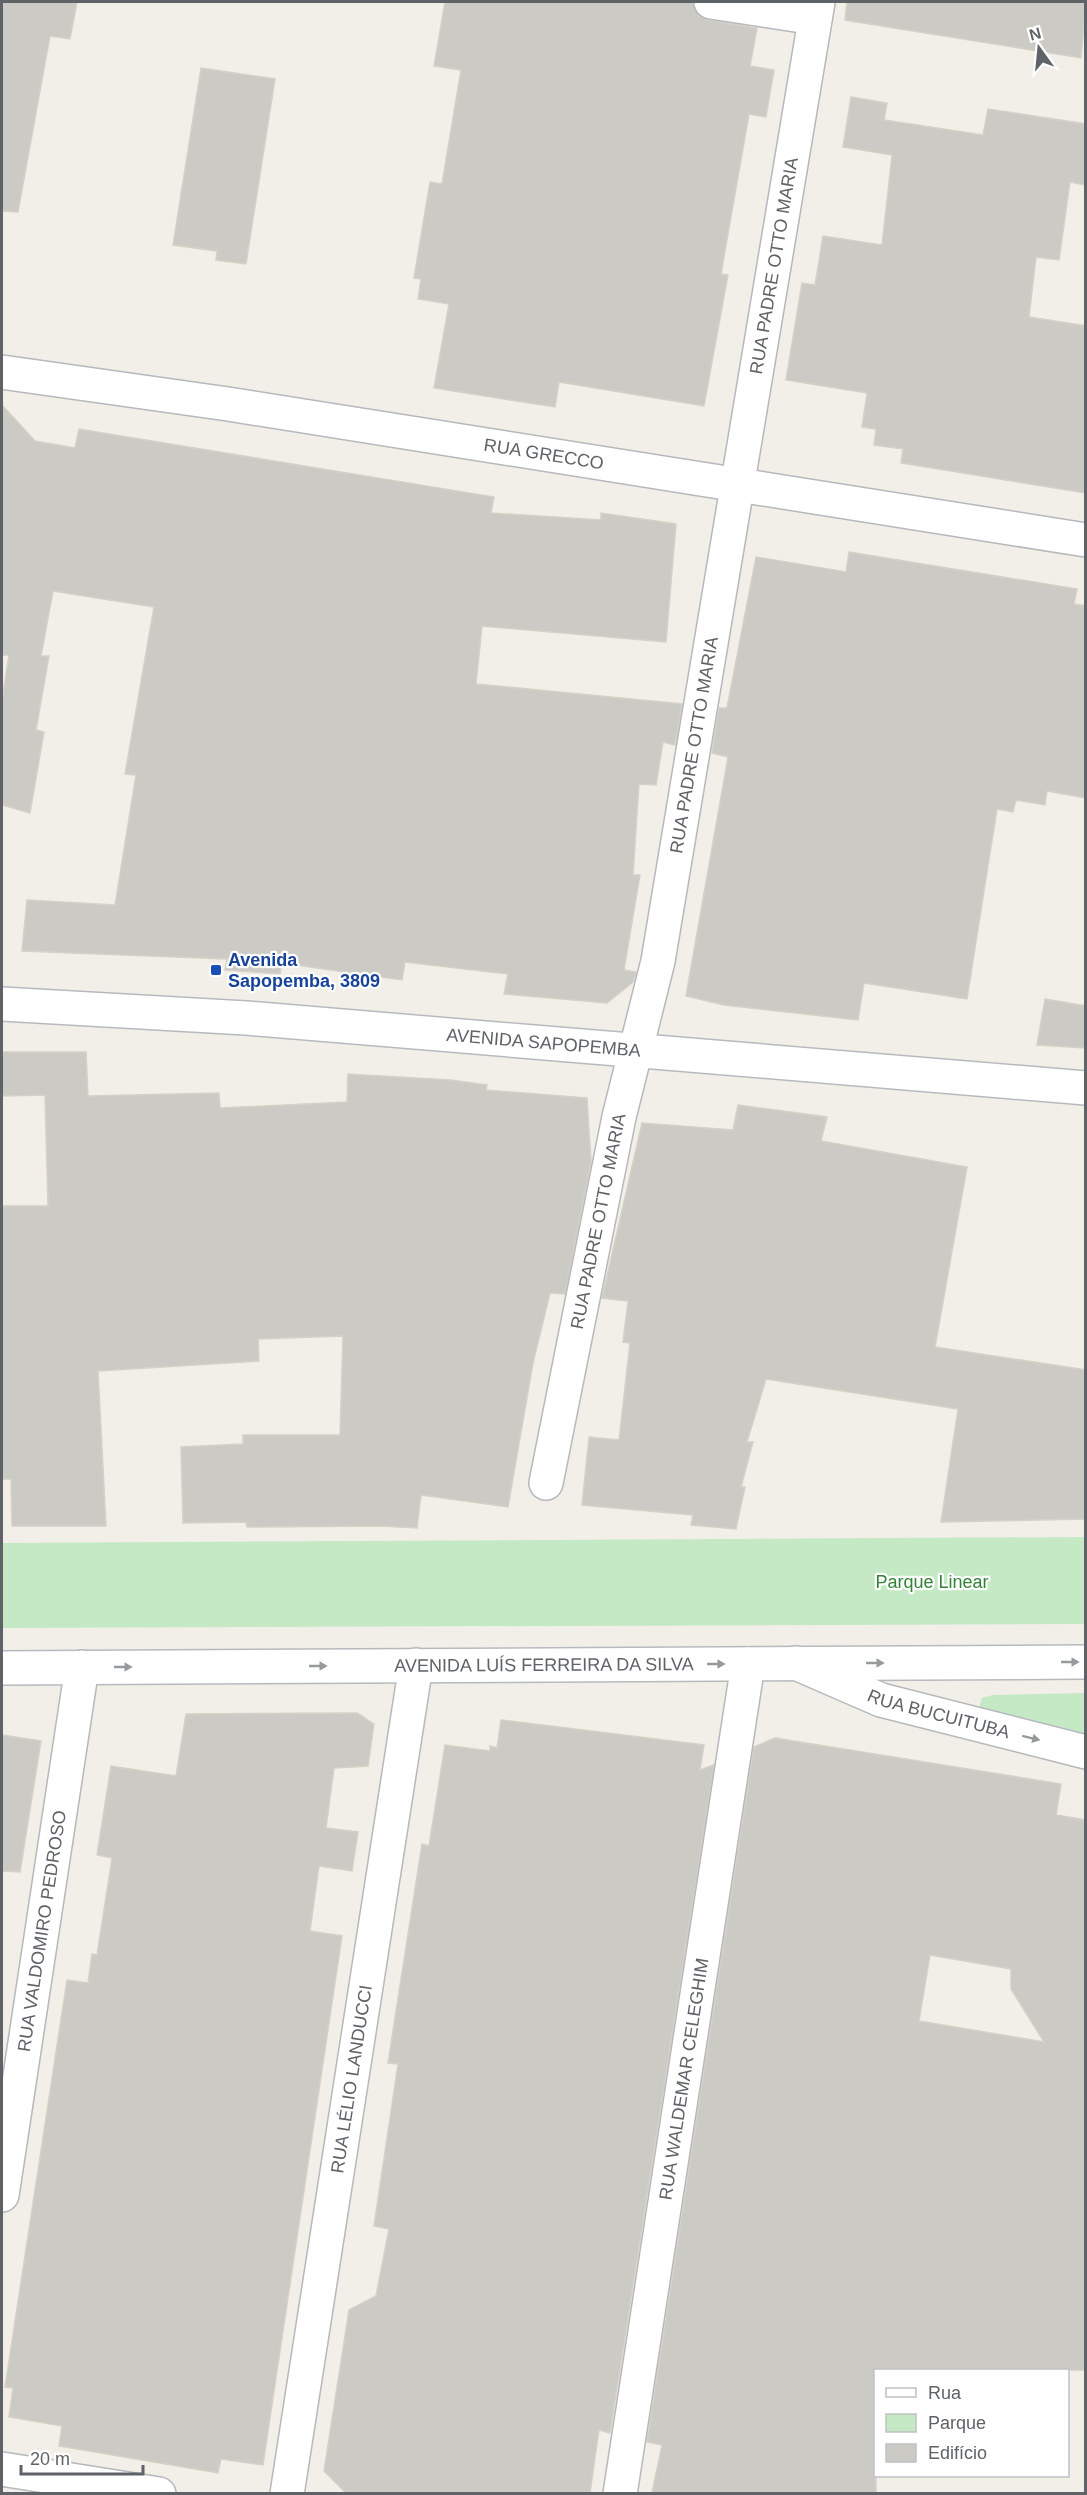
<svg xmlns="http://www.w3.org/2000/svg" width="1087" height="2495" viewBox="0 0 1087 2495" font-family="Helvetica,sans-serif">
  <rect width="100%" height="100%" fill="#f1efe8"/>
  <path fill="#c5e8c5" d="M1085 1537V1624L2 1628V1543Z
    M1085 1693V1739L977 1713 982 1698 993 1695Z"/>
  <path fill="#cccac5" stroke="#d6d1c6" stroke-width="1.5" fill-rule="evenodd" d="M2 2H77L70 39 50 36 18 212 2 211Z
    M445 2H693L699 16 708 20 757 28 750 66 774 70 766 117 749 114 721 274 728 275 704 406 559 382 555 407 434 388 449 304 418 299 421 279 414 278 430 182 442 184 461 70 434 66Z
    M847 2H1086L1081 58 845 20Z
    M201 68 275 79 246 264 216 260 217 251 173 245Z
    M851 97 887 103 884 120 983 135 988 109 1086 124V185L1070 182 1059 260 1036 257 1029 317 1086 326V493L901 463 903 449 874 445 876 429 862 427 867 393 786 380 802 283 815 285 823 236 882 245 892 155 843 147Z
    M2 405 35 441 75 448 79 429 494 497 491 513 601 520V513L676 524 666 642 482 626 476 684 682 704 675 745 663 742 656 785 639 784 633 875H640L624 970 636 972 633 982 607 1003 504 994 508 974 405 962 402 980 282 963 280 974 225 970 227 959 22 951 27 900 115 905 136 775 125 774 154 607 53 591 41 656H49L36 730 44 732 30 813 2 805V700L9 655H2Z
    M849 552 1077 589 1074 604 1086 606V798L1047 791 1045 805 1016 800 1013 812 997 809 967 999 864 983 858 1020 724 1005 686 996 728 757 712 753 719 708H727L756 557 846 572Z
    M1045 999 1086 1006V1048L1037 1045Z
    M2 1052H86L88 1096 219 1093 220 1108 347 1102 348 1074 450 1080 487 1085 486 1090 587 1098 591 1161 565 1294 550 1293 533 1363 508 1507 421 1495 417 1528 381 1526 247 1527 246 1522 183 1523 181 1447 243 1444V1435H340L343 1336 258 1339 259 1361 98 1371 106 1526H12L11 1479H2V1206H48L45 1095 2 1096Z
    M738 1105 827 1117 821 1141 967 1167 935 1347 1086 1370V1519L941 1522 958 1409 766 1379 747 1442H753L741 1487H745L736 1529 691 1525 693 1515 582 1505 589 1437 619 1440 630 1343 623 1342 628 1301 602 1298 642 1123 733 1130Z
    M357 1713 374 1724 368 1766 334 1768 326 1828 358 1832 352 1871 319 1866 310 1931 342 1936 263 2465 221 2459 218 2473 59 2446 62 2426 9 2417 13 2388 5 2387 67 1980 88 1983 92 1954 97 1955 99 1942 112 1858 97 1855 111 1766 176 1776 186 1714Z
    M501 1720 704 1745 700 1770 714 1765 610 2433 599 2430 590 2493H346L324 2471 349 2310 376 2296 389 2229 374 2226 398 2064 388 2063 422 1844 429 1846 445 1745 490 1751V1746L497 1748Z
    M2 1735 41 1741 20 1872 2 1871Z
    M775 1738 1061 1784 1056 1815 1086 1820V2370H876V2493H652L662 2445 647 2442 754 1747ZM930 1955 1011 1969V1989L1044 2042 919 2021Z"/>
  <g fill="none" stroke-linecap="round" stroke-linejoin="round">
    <defs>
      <g id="street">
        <path d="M711 2 815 18"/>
        <path id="s1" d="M2 372 228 404 1086 540"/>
        <path id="s2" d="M546 1483 619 1117 658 961 818 2"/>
        <path id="s3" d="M796 1663 881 1700 1086 1752"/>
        <path id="s4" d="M2 2195 82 1667"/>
        <path d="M2 2469 159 2494"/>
        <path id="s5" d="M287 2494 416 1665"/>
        <path id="s6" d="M620 2494 748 1664"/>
      </g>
      <g id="secondary">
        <path id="s7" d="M2 1004 246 1018 1086 1088"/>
        <path id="s8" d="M2 1668 1086 1662"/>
      </g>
    </defs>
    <use href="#street" stroke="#b5b8bc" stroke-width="36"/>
    <use href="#secondary" stroke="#b6babf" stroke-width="36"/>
    <use href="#street" stroke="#fff" stroke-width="33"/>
    <use href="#secondary" stroke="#fff" stroke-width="33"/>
  </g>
  <defs><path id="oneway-solid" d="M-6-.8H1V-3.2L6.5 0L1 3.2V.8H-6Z" transform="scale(1.5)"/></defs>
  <g fill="#979a9d">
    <use href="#oneway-solid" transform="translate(1070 1662)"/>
    <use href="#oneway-solid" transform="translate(875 1663)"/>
    <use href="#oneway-solid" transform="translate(716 1664)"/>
    <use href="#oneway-solid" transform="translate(318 1666)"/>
    <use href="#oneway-solid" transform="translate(123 1667)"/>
    <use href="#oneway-solid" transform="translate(1031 1738) rotate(14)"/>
  </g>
  <rect fill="#1a4fb4" stroke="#fff" stroke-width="2" x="210" y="964" width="12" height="12" rx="3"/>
  <g text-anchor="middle" stroke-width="4.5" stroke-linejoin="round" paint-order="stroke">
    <g font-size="18" fill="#5f6368" stroke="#fff">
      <text dy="6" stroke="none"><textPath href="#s2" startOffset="1239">RUA PADRE OTTO MARIA</textPath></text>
      <text dy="6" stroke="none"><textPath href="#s1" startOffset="548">RUA GRECCO</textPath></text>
      <text dy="6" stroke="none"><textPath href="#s2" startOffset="753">RUA PADRE OTTO MARIA</textPath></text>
      <text dy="6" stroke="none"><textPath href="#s7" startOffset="543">AVENIDA SAPOPEMBA</textPath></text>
      <text dy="6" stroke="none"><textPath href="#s2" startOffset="267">RUA PADRE OTTO MARIA</textPath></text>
      <text dy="6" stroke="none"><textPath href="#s8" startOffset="542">AVENIDA LUÍS FERREIRA DA SILVA</textPath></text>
      <text dy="6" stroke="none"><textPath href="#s3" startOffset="152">RUA BUCUITUBA</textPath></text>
      <text dy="6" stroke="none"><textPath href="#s4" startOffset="267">RUA VALDOMIRO PEDROSO</textPath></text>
      <text dy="6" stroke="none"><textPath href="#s5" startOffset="420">RUA LÉLIO LANDUCCI</textPath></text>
      <text dy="6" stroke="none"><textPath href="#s6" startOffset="420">RUA WALDEMAR CELEGHIM</textPath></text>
    </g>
    <g font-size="18" font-weight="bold" fill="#164399" stroke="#fff" text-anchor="start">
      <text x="228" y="966">Avenida<tspan x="228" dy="21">Sapopemba, 3809</tspan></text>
    </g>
    <g font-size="18" fill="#348238" stroke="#fff">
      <text x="932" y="1588">Parque Linear</text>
    </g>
  </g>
  <rect width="1087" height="2495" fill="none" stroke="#5f6368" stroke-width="6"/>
  <rect x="874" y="2369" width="195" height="108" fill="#ffffff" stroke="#bfc1c3" stroke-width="1.5"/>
  <rect x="886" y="2388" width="30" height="9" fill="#ffffff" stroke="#bfc1c3" stroke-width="1.5"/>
  <text x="928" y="2399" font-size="18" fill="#5f6368">Rua</text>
  <rect x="886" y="2414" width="30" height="18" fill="#c5e8c5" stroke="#bfc1c3" stroke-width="1.5"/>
  <text x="928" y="2429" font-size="18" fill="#5f6368">Parque</text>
  <rect x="886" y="2444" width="30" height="18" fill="#cccac5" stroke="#bfc1c3" stroke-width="1.5"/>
  <text x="928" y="2459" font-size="18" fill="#5f6368">Edifício</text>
  <g transform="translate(1039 48) rotate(345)" stroke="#ffffff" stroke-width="4.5" paint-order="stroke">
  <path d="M0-4.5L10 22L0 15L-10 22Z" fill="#5f6368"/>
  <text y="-9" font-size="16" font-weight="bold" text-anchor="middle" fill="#5f6368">N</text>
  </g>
  <path d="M21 2465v9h122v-9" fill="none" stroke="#5f6368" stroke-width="3"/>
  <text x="30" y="2465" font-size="18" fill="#5f6368" stroke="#ffffff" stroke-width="4.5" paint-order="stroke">20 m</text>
</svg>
